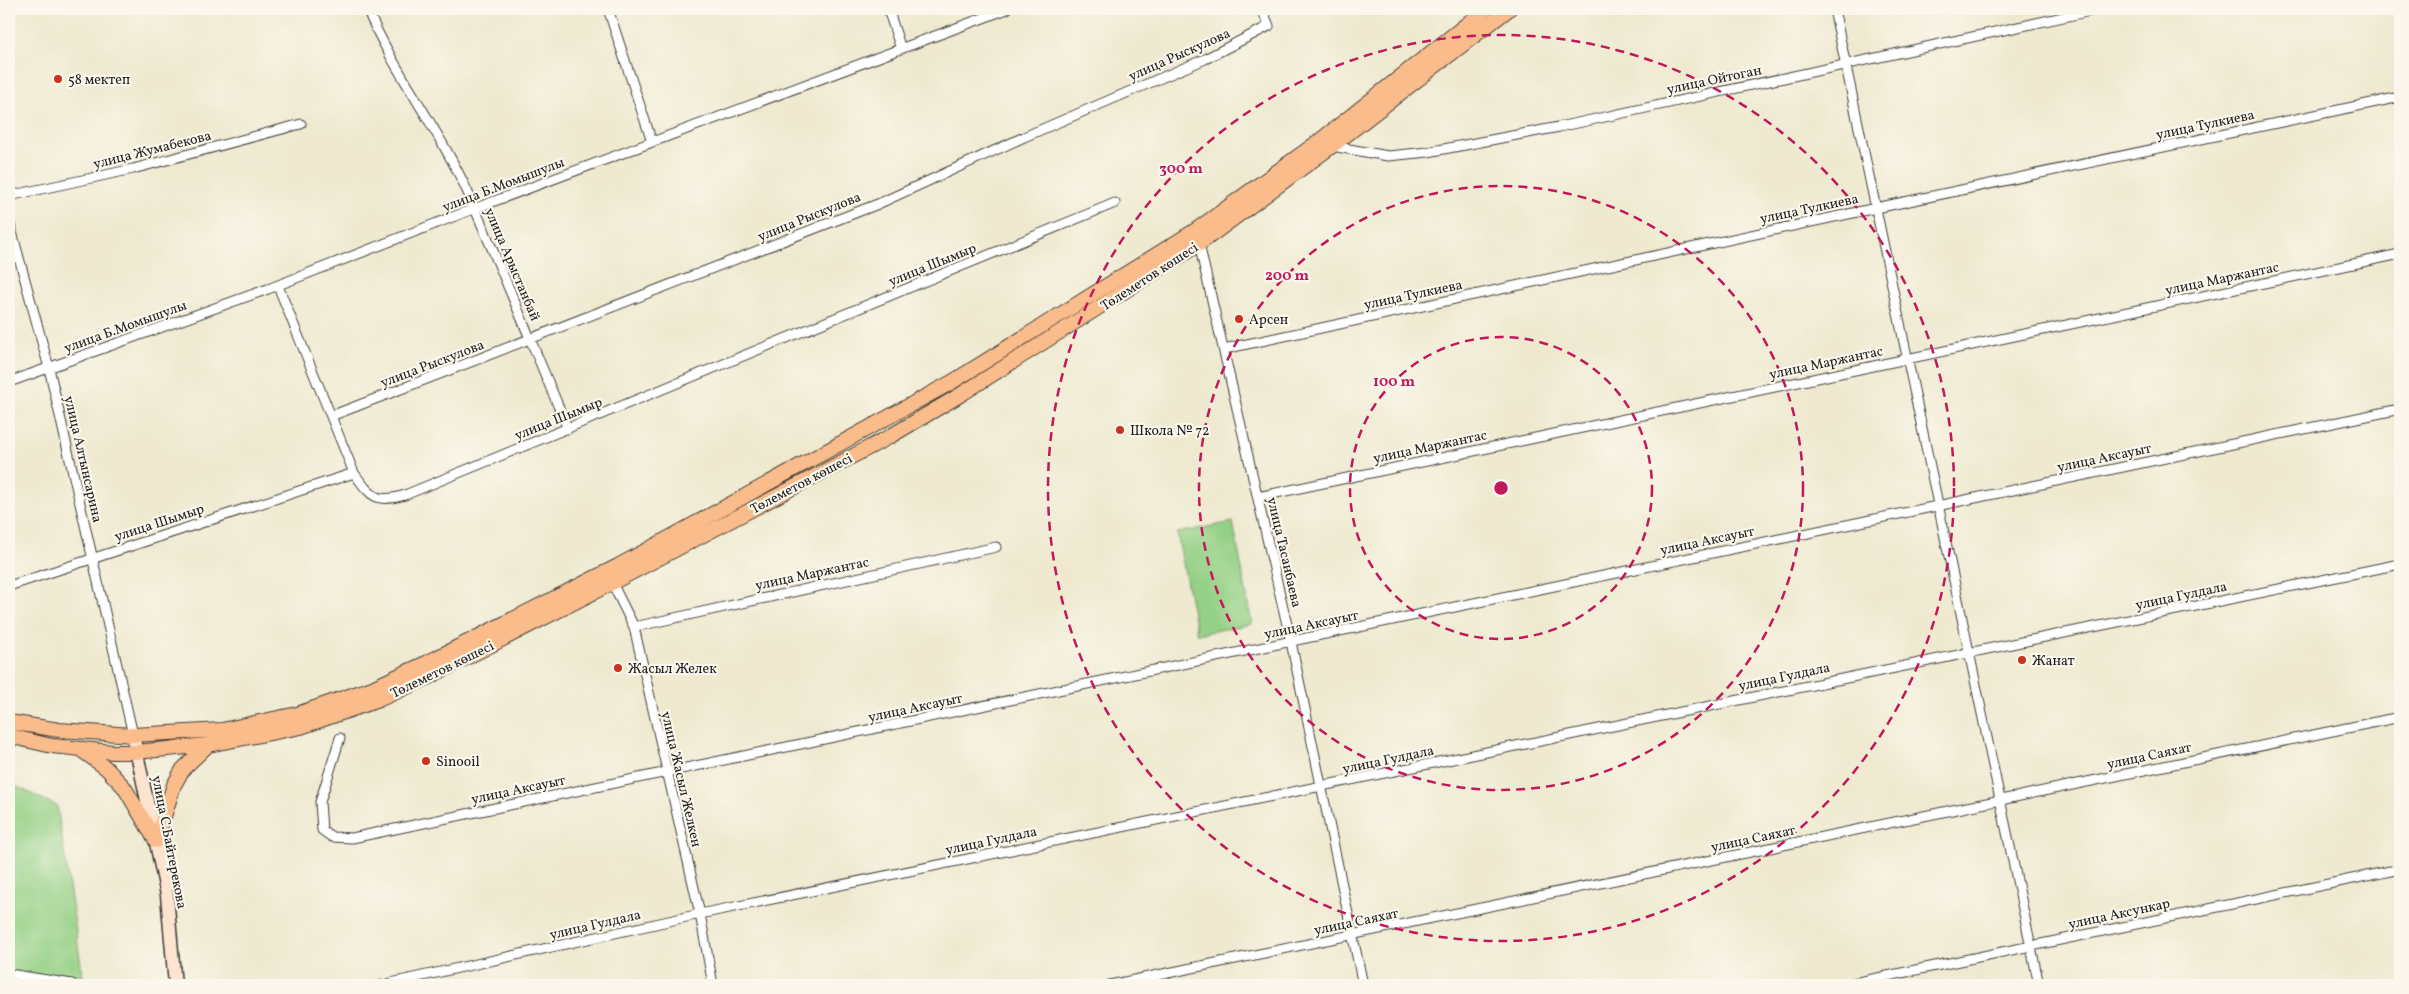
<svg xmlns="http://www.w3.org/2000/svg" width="2409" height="994" viewBox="0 0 2409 994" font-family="Vollkorn,serif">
  <rect width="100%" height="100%" fill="#fbf7ec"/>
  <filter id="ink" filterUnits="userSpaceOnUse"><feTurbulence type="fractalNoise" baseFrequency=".02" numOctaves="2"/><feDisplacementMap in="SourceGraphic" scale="10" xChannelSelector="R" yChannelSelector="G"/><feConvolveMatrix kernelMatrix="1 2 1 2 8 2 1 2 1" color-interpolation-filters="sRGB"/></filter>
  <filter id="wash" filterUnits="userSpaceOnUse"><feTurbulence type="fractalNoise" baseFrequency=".0096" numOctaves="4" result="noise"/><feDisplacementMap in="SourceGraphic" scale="20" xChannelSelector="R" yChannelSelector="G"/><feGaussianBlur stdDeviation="1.12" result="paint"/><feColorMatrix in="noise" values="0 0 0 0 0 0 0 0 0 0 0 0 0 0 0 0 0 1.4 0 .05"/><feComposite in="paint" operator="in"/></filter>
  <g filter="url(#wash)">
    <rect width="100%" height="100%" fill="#eee9cf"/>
    <path fill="#94d085" stroke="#587650" d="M1233 522 1252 624 1197 634 1177 533Z
      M9 783 57 806 84 985H9Z"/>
  </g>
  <g filter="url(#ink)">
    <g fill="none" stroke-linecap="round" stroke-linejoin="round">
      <defs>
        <path id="street" d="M367 9C395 74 440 130 469 195 503 273 535 351 568 429
          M608 9 652 142
          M888 9 901 49
          M1834 9 2039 985
          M1332 146 1388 156 1428 152 1559 127 2100 9
          M9 196 133 169 301 124
          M9 221 49 368 133 735
          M1199 244 1291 642 1363 985
          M278 286 354 473
          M1224 349 1876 208 2400 97
          M9 382 268 289 468 211 1007 9
          M331 416 878 204 1024 137 1205 59 1269 26 1262 9
          M1258 497 2400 254
          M612 583 634 627 700 914 713 985
          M9 586 354 473C371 496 375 504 405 495L1115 203
          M634 627 996 547
          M340 738 320 802 322 830 332 837 352 838 2400 409
          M9 974 72 984
          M382 985 700 914 2400 564
          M1110 985 2400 717
          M1844 985 2400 869"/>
        <path id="secondary" d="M133 735 167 895 175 985"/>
        <path id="primary" d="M9 722 59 730 133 735 222 730 297 714 372 688 428 662 618 566 952 382 1196 230 1318 142 1486 9
          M9 736 52 746 113 752H136L208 745 301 727 376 701 429 677 612 583 889 437 960 395 1199 244 1332 146 1509 9
          M80 749 106 768 124 787 156 841
          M156 841 174 785 183 769 208 745"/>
      </defs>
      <use href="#street" stroke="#3c3b37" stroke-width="11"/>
      <use href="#secondary" stroke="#3c3b37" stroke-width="15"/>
      <use href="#primary" stroke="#3c3b37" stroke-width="16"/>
      <use href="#street" stroke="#fff" stroke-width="9"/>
      <use href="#secondary" stroke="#fde4d1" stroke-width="12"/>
      <use href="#primary" stroke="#fabc8b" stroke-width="14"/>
    </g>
  </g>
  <g fill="none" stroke="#c2185b" stroke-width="2.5" stroke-dasharray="9 6">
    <circle cx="1501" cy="488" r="151"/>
    <circle cx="1501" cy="488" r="302"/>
    <circle cx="1501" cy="488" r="453"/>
  </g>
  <g fill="#c8321e" stroke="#fbf7ec" stroke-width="2">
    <circle cx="58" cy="79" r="5"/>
    <circle cx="1239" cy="319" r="5"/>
    <circle cx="1120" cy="430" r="5"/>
    <circle cx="2022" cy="660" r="5"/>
    <circle cx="618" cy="668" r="5"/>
    <circle cx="426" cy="761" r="5"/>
  </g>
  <g text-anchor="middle" stroke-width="4.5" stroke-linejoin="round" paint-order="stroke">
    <g font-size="14" fill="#1c1c1c" stroke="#fbf7ec">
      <text transform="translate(1179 54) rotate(-24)" y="5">улица Рыскулова</text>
      <text transform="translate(1714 79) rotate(-12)" y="5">улица Ойтоган</text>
      <text transform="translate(2205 124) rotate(-12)" y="5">улица Тулкиева</text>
      <text transform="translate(152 149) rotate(-14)" y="5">улица Жумабекова</text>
      <text transform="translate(503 184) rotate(-21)" y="5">улица Б.Момышулы</text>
      <text transform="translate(1809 208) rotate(-12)" y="5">улица Тулкиева</text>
      <text transform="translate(809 216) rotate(-22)" y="5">улица Рыскулова</text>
      <text transform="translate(513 264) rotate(67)" y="5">улица Арыстанбай</text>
      <text transform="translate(932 264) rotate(-22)" y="5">улица Шымыр</text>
      <text transform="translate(1149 276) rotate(-33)" y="5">Төлеметов көшесі</text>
      <text transform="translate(2222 278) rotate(-12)" y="5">улица Маржантас</text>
      <text transform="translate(1413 294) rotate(-12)" y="5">улица Тулкиева</text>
      <text transform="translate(125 326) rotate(-20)" y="5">улица Б.Момышулы</text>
      <text transform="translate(1826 362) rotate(-12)" y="5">улица Маржантас</text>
      <text transform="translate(432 363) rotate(-21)" y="5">улица Рыскулова</text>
      <text transform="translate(558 418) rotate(-22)" y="5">улица Шымыр</text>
      <text transform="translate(1430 446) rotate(-12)" y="5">улица Маржантас</text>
      <text transform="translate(2104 457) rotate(-12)" y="5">улица Аксауыт</text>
      <text transform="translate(84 459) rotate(77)" y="5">улица Алтынсарина</text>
      <text transform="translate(801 483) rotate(-28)" y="5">Төлеметов көшесі</text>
      <text transform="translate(159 522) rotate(-18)" y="5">улица Шымыр</text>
      <text transform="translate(1707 540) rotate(-12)" y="5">улица Аксауыт</text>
      <text transform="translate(1285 552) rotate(77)" y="5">улица Тасанбаева</text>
      <text transform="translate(812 573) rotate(-12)" y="5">улица Маржантас</text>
      <text transform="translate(2181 595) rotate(-12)" y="5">улица Гулдала</text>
      <text transform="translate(1311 624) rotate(-12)" y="5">улица Аксауыт</text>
      <text transform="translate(442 669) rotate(-26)" y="5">Төлеметов көшесі</text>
      <text transform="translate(1784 676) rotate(-12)" y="5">улица Гулдала</text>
      <text transform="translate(915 707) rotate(-12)" y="5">улица Аксауыт</text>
      <text transform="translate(2149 755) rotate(-12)" y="5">улица Саяхат</text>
      <text transform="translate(1388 759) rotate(-12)" y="5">улица Гулдала</text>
      <text transform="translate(682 779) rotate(77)" y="5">улица Жасыл Желкен</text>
      <text transform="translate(518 789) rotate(-12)" y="5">улица Аксауыт</text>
      <text transform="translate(1753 838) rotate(-12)" y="5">улица Саяхат</text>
      <text transform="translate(991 840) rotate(-12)" y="5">улица Гулдала</text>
      <text transform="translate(170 842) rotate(79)" y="5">улица С.Байтерекова</text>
      <text transform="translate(2119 913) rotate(-12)" y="5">улица Аксункар</text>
      <text transform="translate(1356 921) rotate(-12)" y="5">улица Саяхат</text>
      <text transform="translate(595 924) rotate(-13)" y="5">улица Гулдала</text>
    </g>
    <g font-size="14" fill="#1c1c1c" stroke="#fbf7ec" text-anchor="start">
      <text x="68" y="84">58 мектеп</text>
      <text x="1249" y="324">Арсен</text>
      <text x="1130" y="435">Школа № 72</text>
      <text x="2032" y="665">Жанат</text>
      <text x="628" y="673">Жасыл Желек</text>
      <text x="436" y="766">Sinooil</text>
    </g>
  </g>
  <circle cx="1501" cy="488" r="8" fill="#c2185b" stroke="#fbf7ec" stroke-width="2.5"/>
  <g font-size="15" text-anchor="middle" font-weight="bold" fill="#c2185b" stroke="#fbf7ec" stroke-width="4.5" stroke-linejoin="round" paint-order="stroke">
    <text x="1181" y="173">300 m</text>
    <text x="1287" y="280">200 m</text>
    <text x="1394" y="386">100 m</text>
  </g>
  <rect width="2409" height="994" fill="none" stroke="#fbf7ec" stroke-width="30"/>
</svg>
